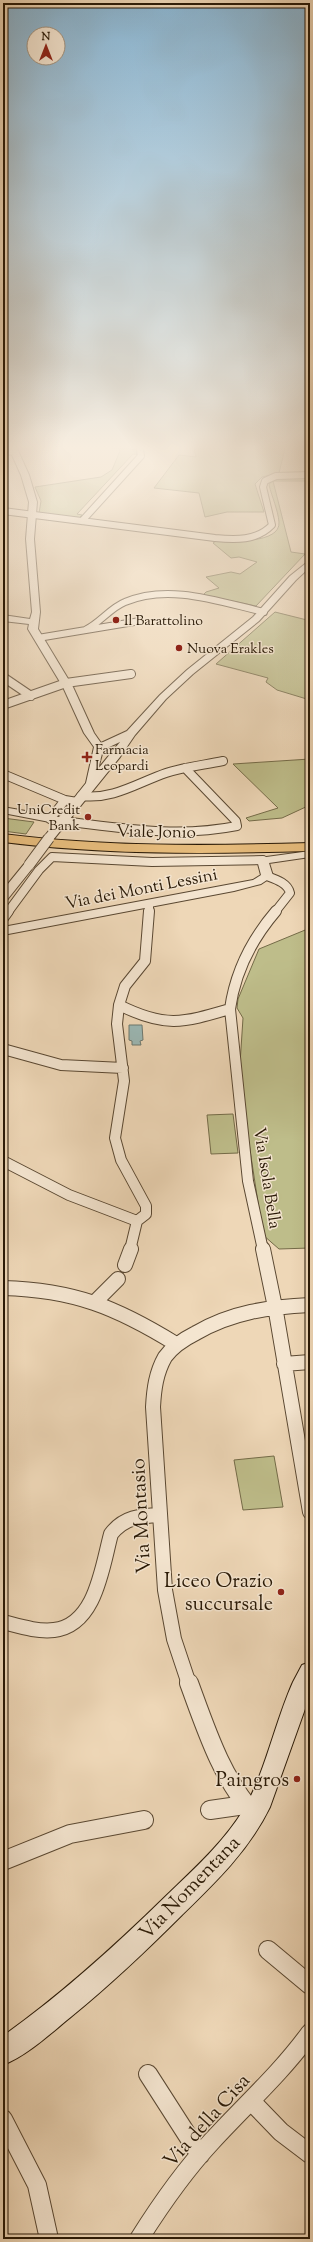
<svg xmlns="http://www.w3.org/2000/svg" width="313" height="2242" viewBox="0 0 313 2242" font-family="'Sorts Mill Goudy',serif">
  <rect width="100%" height="100%" fill="#eed7b7"/>
  <filter id="stains"><feTurbulence type="fractalNoise" baseFrequency=".005" numOctaves="4"/><feColorMatrix values="0 0 0 0 .2 0 0 0 0 .09 0 0 0 0 .02 0 0 0 .5 -.17"/></filter>
  <radialGradient id="worn" r=".72"><stop offset=".6" stop-color="#630" stop-opacity="0"/><stop offset="1" stop-color="#630" stop-opacity=".3"/></radialGradient>
  <path fill="#bebd8a" stroke="#746b48" d="M108 444H130L131 450 136 449 137 455 133 454 77 514 82 515 79 518 39 513 41 501 35 487 101 477 112 470 120 451 119 448H112Z
    M193 444H286L279 473 262 477 255 484 264 512H227L205 517 199 493 154 488 179 455 196 457Z
    M307 478V481H273L291 552 305 554 256 606 203 595 206 592 219 588 206 577 231 572 240 574 257 562 239 557 231 558 213 543 216 541C230 541 281 544 279 522 278 510 272 497 269 485 272 475 297 478 307 478Z
    M275 612 307 620 310 627V700L277 690 266 682 268 678 216 664Z
    M310 759V805L282 818 249 821 246 818 278 808 233 764Z
    M3 818 34 822 26 834 3 831Z
    M310 928V1248L279 1249 263 1235 248 1137 240 1064 243 1018 237 1008 238 999 259 949Z
    M233 1114 238 1153 211 1154 207 1115Z
    M274 1456 283 1507 243 1510 234 1460Z"/>
  <path fill="#9bb8b5" stroke="#6d786f" d="M129 1025H142L143 1040 140 1041 141 1045H132V1041L129 1040Z"/>
  <g fill="none" stroke-linecap="round" stroke-linejoin="round">
    <defs>
      <path id="minor-far4" d="M3 451 15 452
        M3 511 215 538C235 540 257 541 272 525L263 487 265 481 276 476 310 475
        M82 521 141 456 139 444
        M85 630C100 623 110 608 125 602 169 583 220 602 264 612
        M38 638 140 621"/>
      <path id="minor-far3" d="M3 677 31 696
        M3 705 66 683 131 674
        M3 774 65 800 77 802
        M81 796C113 800 137 783 166 773 184 767 204 765 223 761
        M50 819 65 800
        M62 821C123 828 176 838 237 826L236 821 185 768
        M267 876C275 879 288 883 290 893L275 912
        M8 912 39 870 52 857 152 862 263 860
        M149 912V905"/>
      <path id="minor-far2" d="M3 918 8 911
        M119 1005C165 1028 182 1023 230 1009
        M3 1049 61 1065 123 1068
        M3 1161 69 1195 137 1221
        M137 1221 146 1214V1206L121 1160 115 1138 124 1081 117 1024 119 1005 125 986 145 961 149 911
        M130 1250 137 1221
        M263 1250 248 1181 230 1009C235 973 252 939 276 911"/>
      <path id="minor-far1" d="M263 1249 276 1312 310 1512
        M125 1265 131 1249
        M3 1288C74 1290 116 1307 176 1344
        M96 1301 118 1279
        M284 1364 310 1362
        M3 1622C19 1626 37 1632 54 1630 96 1625 102 1567 111 1534 124 1517 140 1516 160 1515
        M189 1684 174 1639 165 1590 153 1407C154 1389 156 1373 165 1357 173 1346 184 1339 196 1333 232 1312 269 1307 310 1305"/>
      <path id="minor" d="M189 1683C206 1729 221 1777 254 1814
        M210 1810 245 1805
        M3 1861 70 1834 144 1820
        M268 1950 310 1985
        M148 2074 200 2155
        M252 2102 281 2132 310 2154
        M3 2119 37 2185 49 2239
        M139 2239C161 2204 184 2171 212 2141 245 2105 281 2073 310 2033"/>
      <path id="tertiary" d="M7 444H15L29 475 37 502 34 539 40 612 38 629 73 687 94 733 101 743 127 731 160 695 187 670 253 617 290 576 310 560V567L296 580 259 621 193 674 166 699 135 735 120 757 53 840 49 841 43 838 55 823 3 813V807L59 817 86 783 94 747 84 733 63 687 28 629 29 624 3 621V615L30 619 32 612 26 539 29 502 21 475ZM120 742 98 769 103 750Z
        M310 851V857L269 863 273 876 261 884 234 891 3 935V927L253 880 261 875 257 860 259 858Z
        M29 862 35 865 7 900 3 902V890L25 863Z"/>
      <path id="secondary" d="M310 1662V1695L270 1807C249 1850 216 1882 182 1915 147 1950 111 1984 72 2016 51 2033 28 2055 3 2065V2036C62 1994 116 1945 168 1894 195 1868 224 1842 244 1809 265 1773 275 1722 293 1682L302 1665Z"/>
      <path id="primary" d="M3 834C105 847 207 846 310 843V851C207 854 105 855 3 842Z"/>
    </defs>
    <use href="#minor-far4" stroke="#5a4832" stroke-width="8"/>
    <use href="#minor-far3" stroke="#5a4832" stroke-width="10"/>
    <use href="#minor-far2" stroke="#5a4832" stroke-width="12"/>
    <use href="#minor-far1" stroke="#5a4832" stroke-width="16"/>
    <use href="#minor" stroke="#5a4832" stroke-width="20"/>
    <use href="#tertiary" stroke="#5a4832" stroke-width="2"/>
    <use href="#secondary" stroke="#291906" stroke-width="2"/>
    <use href="#primary" stroke="#291906" stroke-width="2"/>
    <use href="#minor-far4" stroke="#f4e5d0" stroke-width="6"/>
    <use href="#minor-far3" stroke="#f4e5d0" stroke-width="8"/>
    <use href="#minor-far2" stroke="#f4e5d0" stroke-width="10"/>
    <use href="#minor-far1" stroke="#f4e5d0" stroke-width="14"/>
    <use href="#minor" stroke="#f4e5d0" stroke-width="18"/>
    <use href="#tertiary" fill="#f4e5d0" fill-rule="evenodd"/>
    <use href="#secondary" fill="#f4e5d0" fill-rule="evenodd"/>
    <use href="#primary" fill="#e7bc7c" fill-rule="evenodd"/>
    <defs>
      <path id="tertiary-bridge" d="M29 865 49 838"/>
    </defs>
    <use href="#tertiary-bridge" stroke="#5a4832" stroke-width="12" stroke-linecap="butt"/>
    <use href="#tertiary-bridge" stroke="#f4e5d0" stroke-width="10"/>
  </g>
  <linearGradient id="sky" x2="0" y2="1"><stop stop-color="#89b6d4"/><stop offset="0.59" stop-color="#f7eddf"/><stop offset="1" stop-color="#f7eddf" stop-opacity="0"/></linearGradient>
  <rect width="313" height="758" fill="url(#sky)"/>
  <g fill="#8f2418" stroke="#f4e5d0" stroke-width="1.5">
    <circle cx="116" cy="620" r="4"/>
    <circle cx="179" cy="648" r="4"/>
    <path d="M85 751h4v4h4v4h-4v4h-4v-4h-4v-4h4z"/>
    <circle cx="88" cy="817" r="4"/>
    <circle cx="281" cy="1592" r="4"/>
    <circle cx="297" cy="1779" r="4"/>
  </g>
  <g text-anchor="middle" stroke-width="3" stroke-linejoin="round" paint-order="stroke">
    <g font-size="14" fill="#291906" stroke="#f4e5d0" text-anchor="start">
      <text x="124" y="625">Il Barattolino</text>
      <text x="187" y="653">Nuova Erakles</text>
      <text x="95" y="754">Farmacia<tspan x="95" dy="16">Leopardi</tspan></text>
      <text x="80" y="814" text-anchor="end">UniCredit<tspan x="80" dy="16">Bank</tspan></text>
    </g>
    <g font-size="17" fill="#291906" stroke="#f4e5d0">
      <text transform="translate(156 831) rotate(1)" y="6">Viale Jonio</text>
      <text transform="translate(141 888) rotate(-11)" y="6">Via dei Monti Lessini</text>
      <text transform="translate(268 1178) rotate(81)" y="6">Via Isola Bella</text>
    </g>
    <g font-size="20" fill="#291906" stroke="#f4e5d0">
      <text transform="translate(140 1516) rotate(-93)" y="7">Via Montasio</text>
      <text transform="translate(189 1887) rotate(-46)" y="7">Via Nomentana</text>
      <text transform="translate(206 2120) rotate(-48)" y="7">Via della Cisa</text>
    </g>
    <g font-size="20" fill="#291906" stroke="#f4e5d0" text-anchor="end">
      <text x="273" y="1587">Liceo Orazio<tspan x="273" dy="23">succursale</tspan></text>
      <text x="289" y="1786">Paingros</text>
    </g>
  </g>
  <rect width="313" height="2242" fill="none" stroke="#eed7b7" stroke-width="16"/>
  <rect x="4" y="4" width="305" height="2234" fill="none" stroke="#291906" stroke-width="2"/>
  <rect x="8" y="8" width="297" height="2226" fill="none" stroke="#291906"/>
  <g transform="translate(46 46)"><circle r="19" fill="#f4e5d0" stroke="#a3937f"/>
  <path d="M0-3L7 15L0 10L-7 15Z" fill="#8f2418"/>
  <text y="-6" font-size="11" font-weight="bold" text-anchor="middle" fill="#291906">N</text>
  </g>
  <rect width="100%" height="100%" filter="url(#stains)"/>
  <rect width="100%" height="100%" fill="url(#worn)"/>
</svg>
